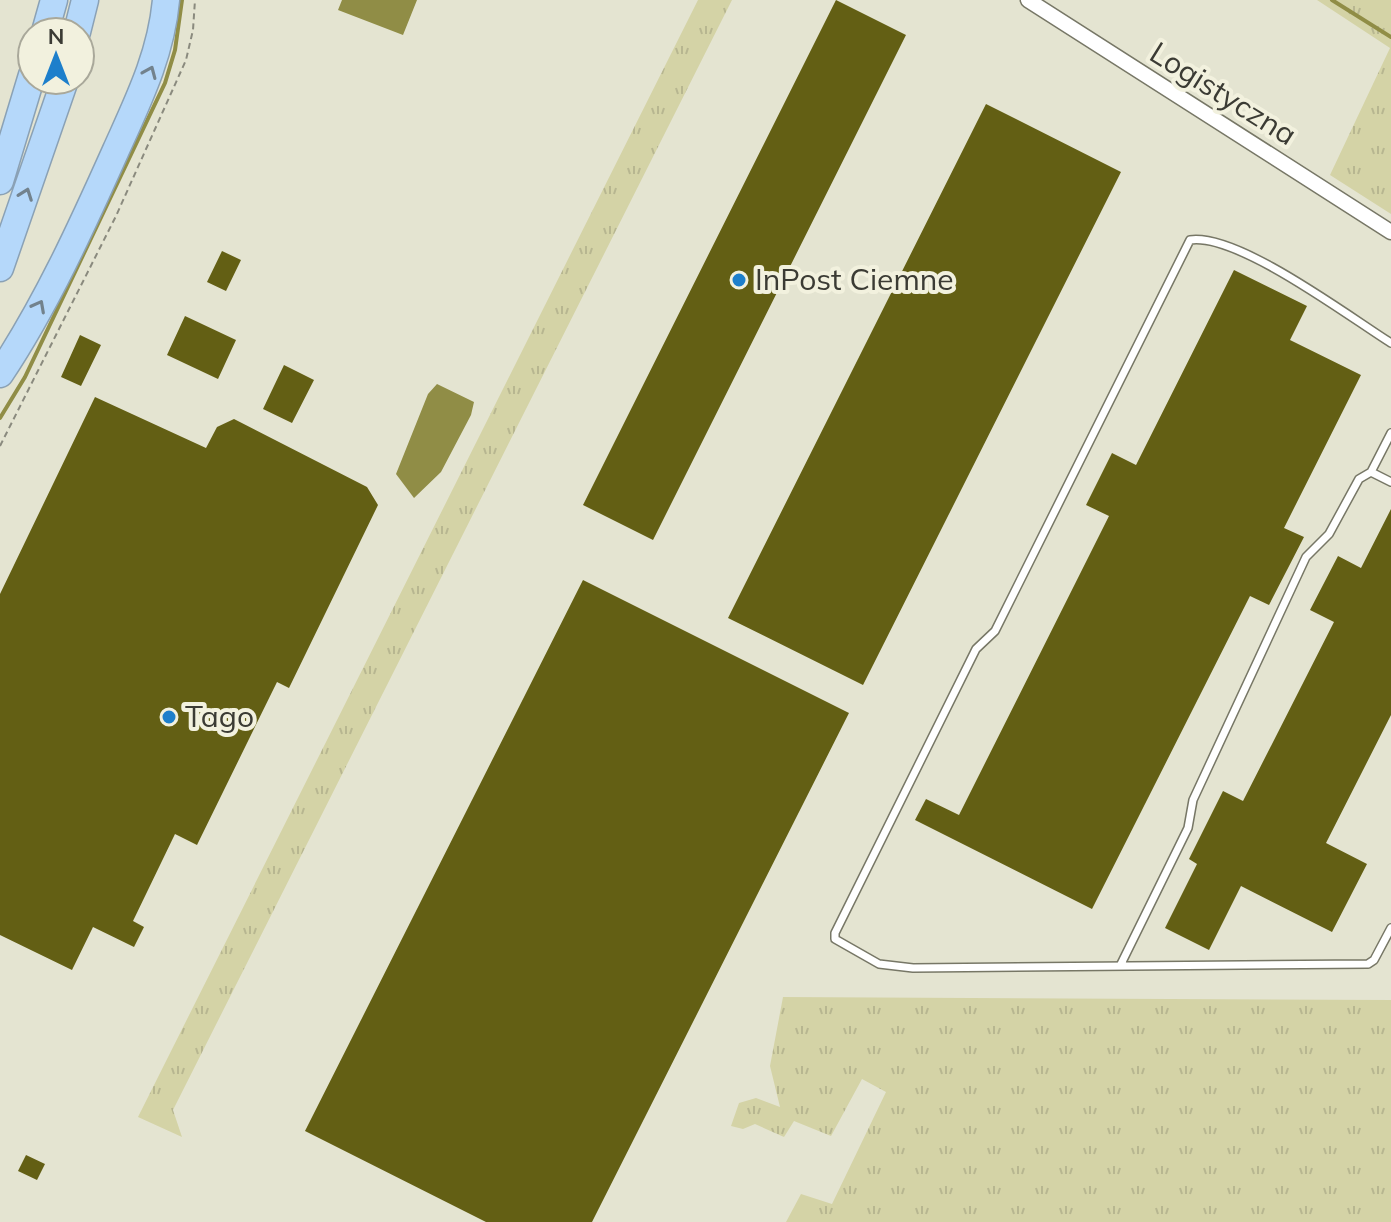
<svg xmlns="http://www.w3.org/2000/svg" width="1391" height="1222" viewBox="0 0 1391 1222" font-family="Mulish,sans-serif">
  <defs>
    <pattern id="grass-tufts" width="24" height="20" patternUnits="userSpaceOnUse" patternTransform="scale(2)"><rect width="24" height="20" fill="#d4d3a6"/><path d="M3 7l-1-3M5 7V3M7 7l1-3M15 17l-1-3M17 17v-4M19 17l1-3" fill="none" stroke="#b7b690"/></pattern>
  </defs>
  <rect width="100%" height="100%" fill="#e4e4d1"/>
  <path fill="url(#grass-tufts)" d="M698 0H732L173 1110 182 1137 138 1117Z
    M1317 0H1391V214L1330 175 1390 48Z
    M783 997 1391 1000V1222H786L801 1194 832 1204 886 1092 862 1079 831 1136 794 1121 784 1137 755 1124 743 1129 731 1126 739 1103 756 1098 780 1107 770 1066Z"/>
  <path fill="#908d46" d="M342 0H417L403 35 338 10Z
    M437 384 474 402 471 415 441 472 414 498 396 474 428 394Z"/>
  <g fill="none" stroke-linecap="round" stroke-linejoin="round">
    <path stroke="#908d46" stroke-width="4" d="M1332 0 1391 37
      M0 418 25 377 165 83 175 50 182 0"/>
  </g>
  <path fill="#635f14" d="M836 0 906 35 653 540 583 505Z
    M986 104 1121 172 863 685 728 618Z
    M222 251 241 260 226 291 207 282Z
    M1234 270 1307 306 1290 340 1361 375 1284 528 1304 537 1269 605 1250 596 1092 909 915 820 926 799 959 815 1109 516 1086 505 1112 453 1136 465Z
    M185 316 236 340 218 379 167 355Z
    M80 335 101 345 81 386 61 377Z
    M284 365 314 380 292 423 263 409Z
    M95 397 206 448 217 427 234 419 367 487 378 505 289 688 277 682 197 845 175 834 133 921 144 927 134 947 93 927 72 970 0 935V594Z
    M1391 509V715L1326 843 1367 864 1332 932 1241 886 1209 950 1165 928 1197 864 1189 859 1223 791 1243 801 1334 622 1310 610 1338 556 1361 568Z
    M583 580 849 713 592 1222H486L305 1131Z
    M26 1155 45 1164 37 1180 18 1171Z"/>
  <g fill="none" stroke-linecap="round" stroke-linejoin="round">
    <defs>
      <path id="service" d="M1391 343C1348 316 1238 233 1190 240L995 631 976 649 835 933V939L879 964 913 968 1368 964 1374 960 1391 928
        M1391 433 1371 472 1391 482
        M1120 966 1188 828 1193 800 1306 557 1329 534 1359 479 1371 472"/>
      <path id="minor" d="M1028 0 1391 232"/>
      <path id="motorway" d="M45 32 54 0
        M77 32 85 0
        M0 181 32 75
        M0 268 65 80
        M0 374C46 305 82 226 116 150 138 101 161 55 166 0"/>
    </defs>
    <use href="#service" stroke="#776" stroke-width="10"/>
    <use href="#minor" stroke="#776" stroke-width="17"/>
    <use href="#motorway" stroke="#8aa1b5" stroke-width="29"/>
    <path stroke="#8a8a7e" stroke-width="2" stroke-dasharray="6 4" stroke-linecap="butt" d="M0 446 116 216 186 60 193 30 195 0"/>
    <use href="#service" stroke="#fff" stroke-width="7"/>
    <use href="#minor" stroke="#fff" stroke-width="14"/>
    <use href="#motorway" stroke="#b5d8fa" stroke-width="26"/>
  </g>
  <defs><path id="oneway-chevron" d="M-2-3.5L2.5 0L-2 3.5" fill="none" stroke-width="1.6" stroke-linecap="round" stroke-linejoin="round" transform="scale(2)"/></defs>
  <g stroke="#72828d">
    <use href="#oneway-chevron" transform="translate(150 72) rotate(-67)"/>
    <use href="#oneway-chevron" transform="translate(26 194) rotate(-70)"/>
    <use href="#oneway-chevron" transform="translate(39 306) rotate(-62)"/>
  </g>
  <g fill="#1d7fcb" stroke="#f2f1de" stroke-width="3">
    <circle cx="739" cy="280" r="8"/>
    <circle cx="169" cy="717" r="8"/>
  </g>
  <g text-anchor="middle" stroke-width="8" stroke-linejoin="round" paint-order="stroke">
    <g font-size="30" fill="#3b3b34" stroke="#f2f1de">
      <text transform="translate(1223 94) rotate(32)" y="10">Logistyczna</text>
    </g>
    <g font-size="30" fill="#3b3b34" stroke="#f2f1de" text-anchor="start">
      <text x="755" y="290">InPost Ciemne</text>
      <text x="185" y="727">Tago</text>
    </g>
  </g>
  <g transform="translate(56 56)"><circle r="38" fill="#f2f1de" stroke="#a9a89a" stroke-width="2"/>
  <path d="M0-6L14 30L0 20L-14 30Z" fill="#1d7fcb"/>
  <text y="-12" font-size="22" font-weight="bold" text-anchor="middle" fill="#3b3b34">N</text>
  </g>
</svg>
